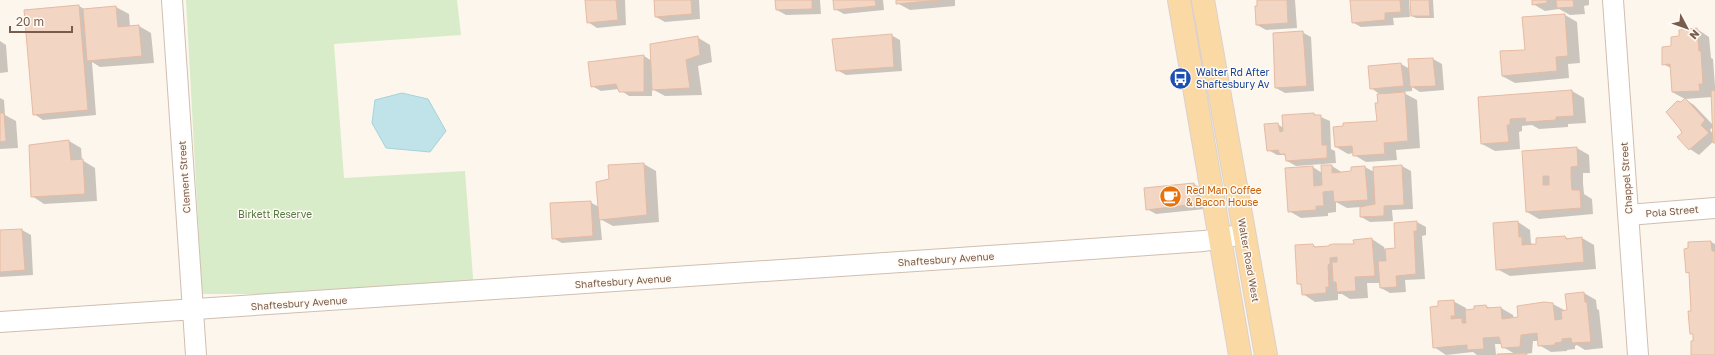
<svg xmlns="http://www.w3.org/2000/svg" width="1715" height="355" viewBox="0 0 1715 355" font-family="'Golos Text',sans-serif">
  <rect width="100%" height="100%" fill="#fdf6ec"/>
  <path fill="#d8ecc9" d="M186 0H457L461 35 334 44 344 178 465 171 474 291 420 294H202Z"/>
  <path fill="#bfe3e8" stroke="#a5d3da" d="M402 93 428 99 446 131 430 152 386 148 372 123 375 100Z"/>
  <path fill="#0003" fill-rule="evenodd" d="M586 0H625L626 25 597 28 588 22Z
    M655 0H699L700 19 665 22 656 17Z
    M776 0H820L821 14 786 15 777 10Z
    M834 0H883L884 10 844 14 835 9Z
    M897 0H955V6L910 10 897 3Z
    M1258 0H1295L1297 28 1266 30 1257 25Z
    M1366 0H1409L1410 17 1393 18 1394 25 1361 27 1352 22Z
    M1411 0H1433L1434 18H1416L1412 16Z
    M1533 0H1589V5L1584 6 1585 14 1570 15 1559 9 1545 11 1533 4Z
    M79 6 86 10 116 7 129 14 130 27 139 26 151 33 154 63 100 67 92 62 96 115 43 120 34 114Z
    M1565 15 1577 22 1580 63 1568 64 1569 78 1515 83 1502 76 1526 51Z
    M1697 29 1709 37 1711 58 1713 59 1715 86V144L1714 141 1699 155 1690 149 1681 128 1667 112 1679 101 1681 103 1685 99 1694 105 1713 125 1712 97 1685 99 1672 92 1671 68 1663 64 1672 47 1680 37ZM1713 127V134L1710 130Z
    M1302 32 1311 37 1314 91 1285 93 1276 88Z
    M891 35 900 40 902 71 846 75 837 70Z
    M697 37 710 45 712 62 698 66 702 95 665 96 652 89V96H629L619 89 601 91 592 86 644 56 652 61Z
    M0 41 6 45 8 72 0 73Z
    M1433 59 1442 64 1444 90 1420 92 1412 87V91L1402 92 1417 100 1420 148 1396 150 1397 160 1366 162 1354 155V153L1348 154 1336 147 1378 122 1381 95 1371 88 1401 64 1410 69 1409 60Z
    M1572 91 1584 98 1586 123 1568 124V127L1539 129 1532 125 1522 126V131L1519 132 1520 149 1495 151 1482 144 1479 97Z
    M0 98 4 100 5 115 16 121 18 148 0 149Z
    M1314 114 1330 121 1331 149 1335 151 1336 163 1296 166 1287 161V157L1284 155H1277L1268 150 1277 124 1284 128Z
    M69 141 81 148 82 160 95 168 97 201 44 204 32 196Z
    M1577 148 1589 155 1590 173H1583V183L1584 194 1592 199 1593 214 1539 219 1527 212 1523 152Z
    M644 164 656 171 659 222 613 226 600 219 602 240 562 243 553 238 590 202 599 207 610 180Z
    M1332 166 1343 173 1352 172V168L1365 167 1374 172 1402 166 1411 171 1413 209 1392 210 1393 221 1370 222 1361 217V207L1347 208 1336 202V212L1328 213V216L1301 218 1289 211 1313 167 1322 173Z
    M1194 184 1203 189 1205 209 1156 214 1147 209 1145 189Z
    M1417 222 1426 227V235L1422 236 1425 279 1405 280 1406 292 1390 293 1381 288 1380 283H1367L1368 298 1350 299 1342 294H1338V300L1315 302 1303 294 1302 286 1298 283 1313 245 1318 248 1355 245 1354 241 1372 239 1384 247 1385 250 1396 249Z
    M1518 222 1530 230 1531 243 1534 245 1565 237 1569 239 1582 238 1594 245 1596 269 1510 276 1497 269Z
    M22 230 31 235 33 275 0 277V231Z
    M1711 242 1715 244V355H1692L1694 342V335L1691 333 1692 312 1690 274 1687 272Z
    M1584 293 1596 300 1597 309 1599 310 1603 348 1585 350 1577 345 1575 346V349L1567 350V351L1551 352 1539 345V341H1533L1532 353 1526 354 1528 355H1504L1515 354 1503 347 1502 344H1495L1496 355H1477L1473 352 1446 355 1434 347 1439 307 1453 301 1466 308V310H1475L1486 306 1490 308H1501L1513 315 1514 319 1519 318 1530 304H1553L1566 311Z"/>
  <path fill="#f3d5c3" stroke="#e6bba3" fill-rule="evenodd" d="M585 0H616L618 20 587 23Z
    M654 0H691L692 14 655 17Z
    M775 0H812V9L776 10Z
    M833 0H875L876 6 834 10Z
    M896 0H940L896 4Z
    M1257 0H1287L1288 23 1256 25 1255 6H1257Z
    M1350 0H1400L1401 12 1385 13V20L1352 23Z
    M1410 0H1429L1430 16H1411Z
    M1532 0H1547V3L1532 5Z
    M1556 0H1573L1574 7 1557 8Z
    M79 5 88 110 33 115 24 10Z
    M116 6 118 27 139 25 142 56 87 61 83 9Z
    M1565 14 1568 56 1556 57 1557 71 1502 76 1500 51 1525 50 1522 17Z
    M1697 28 1699 51H1701L1703 84H1699L1700 91 1672 92 1670 64 1662 65V47L1671 46V37L1679 36V30Z
    M1303 31 1307 86 1275 88 1273 33Z
    M892 34 894 67 836 71 832 39Z
    M698 36 700 55 686 60 690 88 652 90 650 44Z
    M644 55V92H619L616 84 591 87 588 62Z
    M1433 58 1436 86 1410 87 1408 59Z
    M1401 63 1404 86 1370 89 1368 66Z
    M1572 90 1574 116 1556 117V120L1526 122 1525 118 1510 119V125H1507L1509 142 1481 144 1478 97Z
    M1715 90V143H1713L1711 91Z
    M1405 92 1408 141 1384 143 1385 154 1353 156 1352 146 1335 147 1333 127 1343 126V123L1377 121 1375 103H1378L1377 94Z
    M1685 98 1705 120 1701 125 1709 133 1689 150 1677 137 1682 133 1680 129 1666 112 1677 101 1681 102Z
    M0 113H4L6 141 0 142Z
    M1314 113V115H1321L1322 145H1327V158L1286 161 1285 154H1280L1278 150 1267 151 1264 124 1278 123 1280 132 1283 131 1282 115Z
    M69 140 71 160 83 159 85 194 31 197 29 145Z
    M1577 147 1578 166 1571 167V176L1572 190H1580L1581 208 1526 212 1522 151ZM1543 176H1549V185H1543Z
    M644 163 647 215 599 220 596 182 609 179 608 165Z
    M1321 165H1332V173L1351 171V167L1365 166 1368 200 1334 202 1333 191 1323 192 1324 206H1316V210L1288 212 1285 168 1313 166 1314 186 1322 185Z
    M1402 165 1404 205 1384 206V216L1360 217V207L1375 204 1373 167Z
    M1194 183 1197 204 1146 210 1144 188Z
    M591 201 593 236 552 239 550 203Z
    M1417 221V231H1414L1416 274 1396 276 1397 287 1380 288 1378 261H1386L1385 249 1395 248 1394 223Z
    M1518 221 1519 237H1522V245L1536 244V238L1565 236 1566 239 1582 237 1584 262 1496 270 1493 223Z
    M22 229 25 270 0 272V230Z
    M1372 238 1375 276 1355 277 1356 291 1337 292 1336 282H1333L1332 262H1337V257L1330 258V264L1328 265 1329 287H1326V293L1302 295 1301 284H1297L1295 245 1313 244 1314 247 1329 246V245L1333 244H1354L1353 240Z
    M1711 241 1712 251H1715V355H1691V341H1693V334H1690L1689 323 1688 311H1691L1689 272 1686 273 1684 249 1688 248V242Z
    M1584 292 1585 302H1587L1591 342 1572 343 1571 338 1562 339V342L1555 343V345L1538 346 1537 333 1521 335 1520 347 1502 348 1499 337 1483 338 1484 349 1467 350V345L1433 348 1430 307 1438 306V301L1454 300 1455 316H1451V319L1462 318V323H1466L1465 310 1474 309V306L1486 305 1487 308 1501 307 1502 319 1518 317 1517 306 1544 302 1553 303 1555 320 1562 319 1561 311 1567 310 1565 294Z
    M1526 353V355H1497V354Z"/>
  <g fill="none" stroke-linecap="round" stroke-linejoin="round">
    <defs>
      <path id="minor" d="M172 0 196 355
        M1613 0 1638 355
        M1628 215 1715 208
        M0 322 1035 253 1204 241 1245 234"/>
      <path id="primary" d="M1179 0 1240 355
        M1203 0 1266 355"/>
    </defs>
    <use href="#minor" stroke="#d1beb0" stroke-width="22"/>
    <use href="#primary" stroke="#dad1cd" stroke-width="24"/>
    <use href="#minor" stroke="#fff" stroke-width="20"/>
    <use href="#primary" stroke="#fbd9a5" stroke-width="22"/>
  </g>
  <defs>
    <symbol id="bus-disc" viewBox="-11 -11 22 22"><circle r="9.5" fill="#1a4fb4" stroke="#fffaf3"/><path d="M-5-6H5V4H4V6H2V4H-2V6H-4V4H-5ZM-3.5-4V0h7V-4ZM-3.5 1.2v1.5H-2V1.2ZM2 1.2v1.5H3.5V1.2Z" fill="#fff"/></symbol>
    <symbol id="cafe-disc" viewBox="-11 -11 22 22"><circle r="9.5" fill="#e8710a" stroke="#fffaf3"/><path d="M-5.5-4.5H6V0H3Q3 3.5 0 3.5H-2.5Q-5.5 3.5-5.5 0ZM3-3.2v2h1.7v-2ZM-6 4.5H4V6H-6Z" fill="#fff"/></symbol>
  </defs>
  <g fill-rule="evenodd">
    <use href="#bus-disc" x="1168" y="66" width="25" height="25"/>
    <use href="#cafe-disc" x="1158" y="184" width="25" height="25"/>
  </g>
  <g text-anchor="middle" stroke-width="3" stroke-linejoin="round" paint-order="stroke">
    <g font-size="10" fill="#164399" stroke="#fffaf3" text-anchor="start">
      <text x="1196" y="76">Walter Rd After<tspan x="1196" dy="12">Shaftesbury Av</tspan></text>
    </g>
    <g font-size="10" fill="#7a5c4d" stroke="#fffaf3">
      <text transform="translate(184 177) rotate(-94)" y="4">Clement Street</text>
      <text transform="translate(1626 178) rotate(-94)" y="4">Chappel Street</text>
      <text transform="translate(1672 211) rotate(-5)" y="4">Pola Street</text>
      <text transform="translate(946 259) rotate(-4)" y="4">Shaftesbury Avenue</text>
      <text transform="translate(1249 260) rotate(80)" y="4">Walter Road West</text>
      <text transform="translate(623 281) rotate(-4)" y="4">Shaftesbury Avenue</text>
      <text transform="translate(299 303) rotate(-4)" y="4">Shaftesbury Avenue</text>
    </g>
    <g font-size="10" fill="#c56008" stroke="#fffaf3" text-anchor="start">
      <text x="1186" y="194">Red Man Coffee<tspan x="1186" dy="12">&amp; Bacon House</tspan></text>
    </g>
    <g font-size="10" fill="#537a41" stroke="#fffaf3">
      <text x="275" y="218">Birkett Reserve</text>
    </g>
  </g>
  <g transform="translate(1687 28) rotate(131)" stroke="#fffaf3" stroke-width="3" paint-order="stroke">
  <path d="M0-3L7 15L0 10L-7 15Z" fill="#7a5c4d"/>
  <text y="-6" font-size="11" font-weight="bold" text-anchor="middle" fill="#7a5c4d">N</text>
  </g>
  <path d="M10 26v6h62v-6" fill="none" stroke="#7a5c4d" stroke-width="2"/>
  <text x="16" y="26" font-size="12" fill="#7a5c4d" stroke="#fffaf3" stroke-width="3" paint-order="stroke">20 m</text>
</svg>
